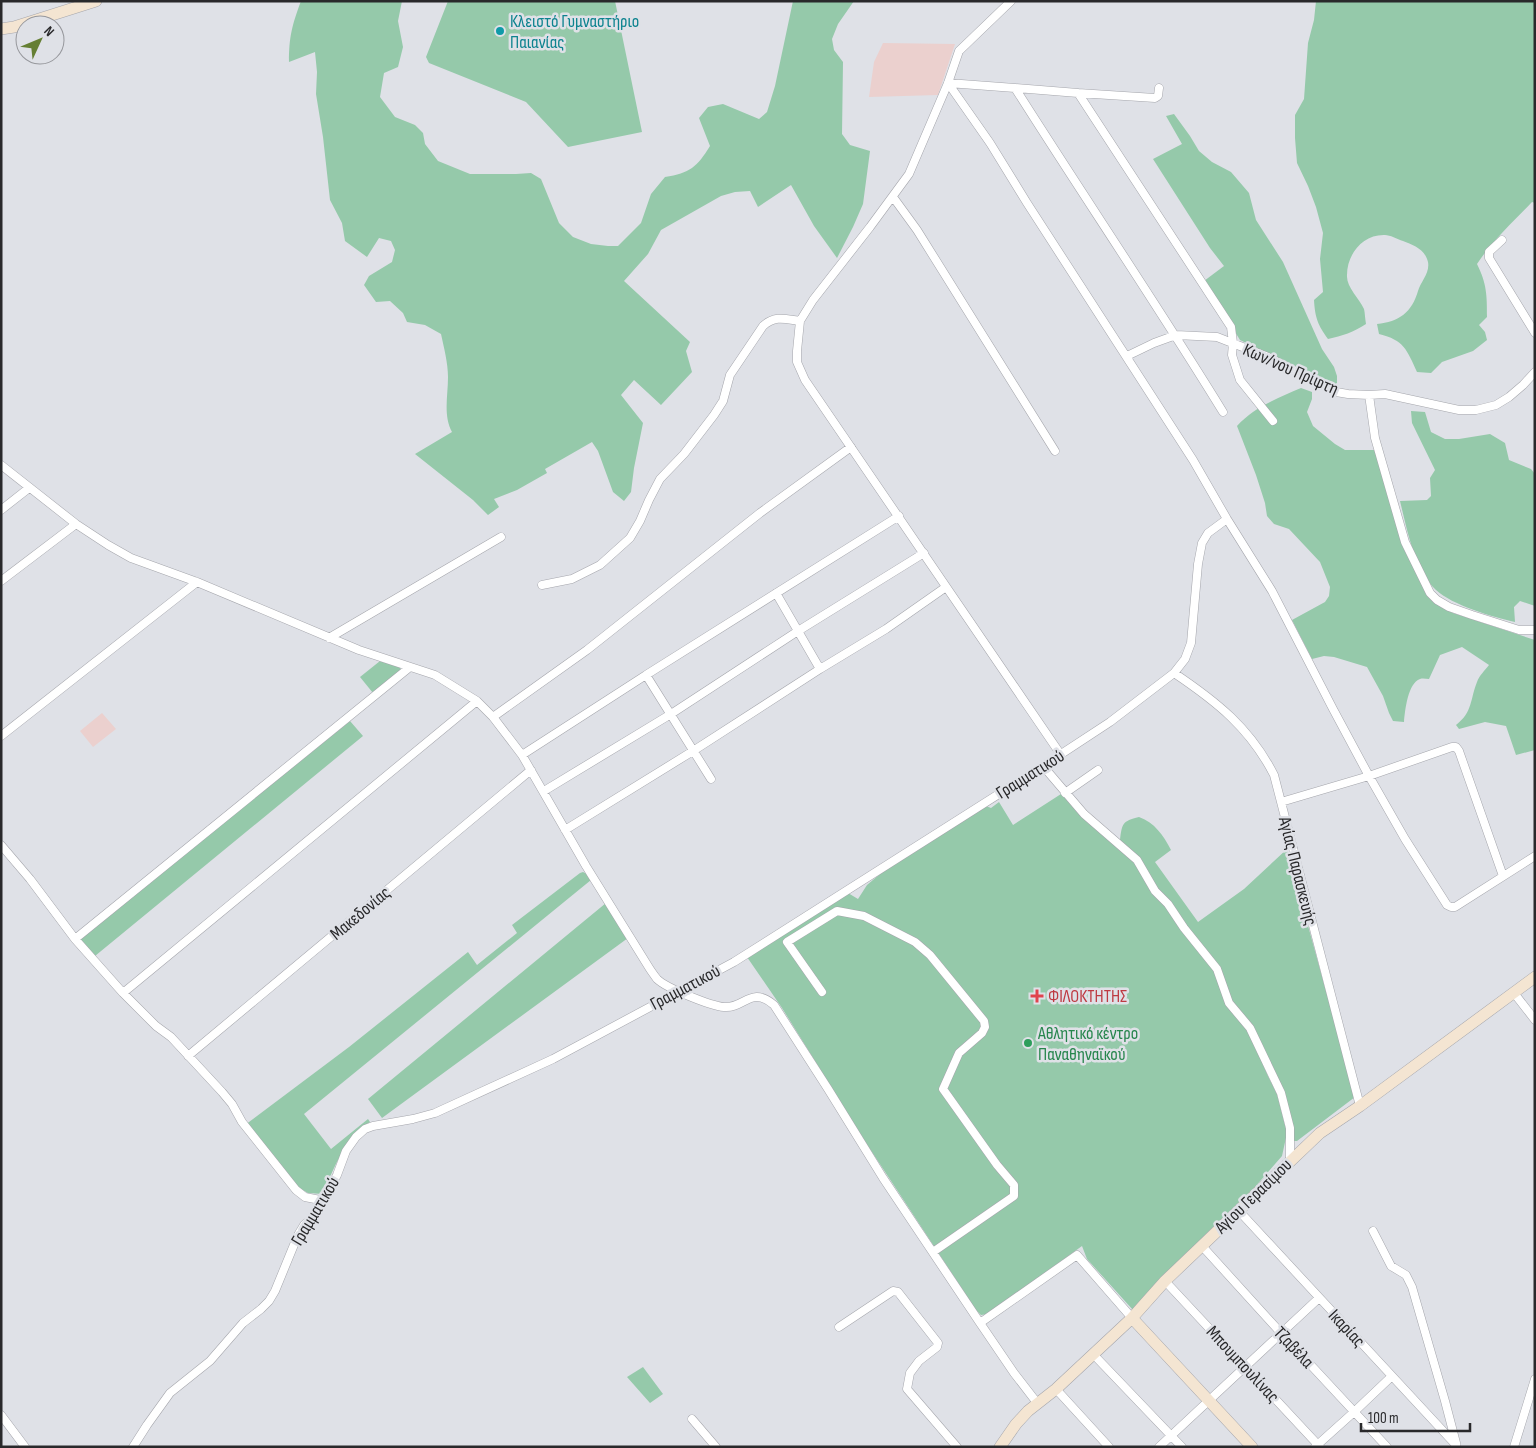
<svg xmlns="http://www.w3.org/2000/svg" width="1536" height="1448" viewBox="0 0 1536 1448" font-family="'Sofia Sans Condensed',sans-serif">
  <rect width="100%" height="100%" fill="#dfe1e7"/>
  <path fill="#ebd0ce" d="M883 43 955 44 938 95 869 97 874 62Z
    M102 713 116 729 93 747 80 731Z"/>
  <path fill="#95c9aa" d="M301 1H402L398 21 403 47 398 67 384 73 380 97 395 117 415 125 423 133 425 144 438 161 470 174H516L531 173 541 179 559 223 573 237 591 244 608 246H618L641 223 651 194 665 177C690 173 697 167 710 146L699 118 708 107 723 104 759 119 767 112 775 86 793 1H854L838 24 832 39 834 50 843 62 842 134 850 145 870 151 863 204 853 227 837 258 814 226 791 185 758 207 750 191 735 192 721 196 661 230 648 254 624 281 690 342 686 351 692 372 661 405 634 380 621 395 643 423 634 468 631 492 624 501 613 492 598 451 592 442 545 469 547 473 517 490 494 499 499 507 488 515 473 500 415 454 452 432C443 415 448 396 448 377 448 363 444 348 441 334L425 325 407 322 403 313 390 301 376 302 364 285 369 276 392 262 395 250 391 241 379 238 367 257 345 241 342 223 330 200 323 137 316 94 317 72 315 52 289 62C289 37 292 25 301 1Z
    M448 1H615L642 132 568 147 526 102 429 63 426 57Z
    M1316 1H1535V203L1532 202C1513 222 1492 241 1477 264 1487 284 1487 296 1487 317L1479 325 1485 332 1487 340 1473 351 1442 362 1431 373 1417 372C1407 350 1404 340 1379 334L1377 324C1399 322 1412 312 1418 291 1421 281 1430 273 1428 262 1425 249 1413 245 1403 241 1397 239 1390 235 1385 235 1363 234 1347 254 1347 275 1346 287 1359 298 1364 309 1365 313 1365 319 1366 324 1354 332 1342 336 1328 339 1318 325 1315 318 1314 300L1323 292 1320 259 1323 233 1316 207 1308 186 1297 163 1295 138V115L1304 99 1308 43 1314 20Z
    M1174 114 1190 136 1199 151 1212 162 1231 172 1249 193 1256 220 1283 262 1322 349 1334 367 1337 376V383L1334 386 1240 340 1204 281 1224 266 1210 248 1153 159 1182 144 1166 116Z
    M1301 388 1312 392V399L1307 412 1313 426 1335 444 1345 450H1375L1426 590 1433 602 1453 613 1535 640V750L1516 755 1506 726 1485 722 1459 729 1456 725C1473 712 1470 699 1477 682 1479 676 1485 670 1489 665L1462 647 1440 655 1429 679C1426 679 1423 678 1420 679 1408 683 1405 710 1404 722L1393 721 1389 713 1383 696 1367 667 1334 657 1324 656 1312 659 1292 620 1325 602 1329 596 1330 587 1320 562 1289 529 1274 524 1267 516 1265 503 1256 475 1237 426C1254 407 1278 398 1301 388Z
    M1411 411 1425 412 1431 432 1445 439H1459L1490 434 1505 443 1509 460 1531 469 1535 474V606L1520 601 1514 607 1515 622C1493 617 1452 605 1436 590 1414 569 1407 529 1400 501L1427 500 1431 496 1430 478 1435 470 1412 423Z
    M380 661 399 667 402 670 373 693 360 677Z
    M350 721 363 736 95 956 80 939Z
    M1061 794 1080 814 1132 857 1168 908 1210 963 1248 1030 1268 1076 1277 1094 1287 1133 1282 1156 1255 1187 1211 1229 1133 1310 1087 1259 1082 1246 988 1314 981 1315 976 1310 868 1146 782 1008 747 957 848 893 858 899 867 885 886 869 986 806 991 808 999 802 1013 825Z
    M1139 817C1155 823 1163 835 1171 850L1155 862 1198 922 1244 889 1287 849 1355 1097 1297 1141H1293L1292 1126 1284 1090 1250 1025 1232 1000 1217 966 1156 888 1137 855 1120 840C1122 824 1122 821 1139 817Z
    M583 872 587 874 591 880 304 1114 331 1149 368 1119 370 1122C345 1139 334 1167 323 1194L308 1193 299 1188 245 1125 349 1047 468 952 477 965 517 933 512 925 580 873Z
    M606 903 628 938 382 1118 368 1099Z
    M643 1367 663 1394 650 1403 627 1377Z"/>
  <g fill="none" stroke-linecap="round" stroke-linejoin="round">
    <defs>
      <path id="street" d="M1011 1 959 51 948 83 909 174 870 227 813 300 800 321 797 351V362L805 380 1061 755
        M948 83 990 143 1027 203 1193 460 1227 519 1272 591 1333 709 1369 776 1405 839 1447 905 1451 907H1455L1535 856
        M948 83 1015 88C1084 197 1156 303 1223 412
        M1015 88 1078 93 1231 327 1233 343 1232 355 1240 380 1273 421
        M1078 93 1155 98 1158 96 1159 88
        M893 197 917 230 1055 451
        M1502 240 1489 252V258L1535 333
        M1127 356 1154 343 1176 335 1217 337 1268 357 1336 392 1348 394 1369 395 1385 394 1459 410H1476L1496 405 1509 397 1523 385 1535 372
        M1369 395 1375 438 1405 542 1430 593 1437 600 1449 607 1472 615 1519 630H1535
        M1 465 76 524 108 545 131 558 197 582 359 650 435 675 477 701 493 717 522 755 586 866 648 966C651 971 654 975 657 979 666 988 711 1006 724 1007 744 1009 751 985 774 1005L828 1089 883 1178 980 1323
        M1 510 29 488
        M1 581 76 524
        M542 585 572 579 600 565 630 538 640 521 649 500 660 479 684 454 714 415 723 401 730 375 763 326C775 315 785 319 800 321
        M776 593 820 669
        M329 638 501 537
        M1174 673C1217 702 1250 728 1274 775L1360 1106
        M646 675 899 516
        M493 717 587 650 760 513 851 447
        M1 736 197 582
        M522 755 646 675 711 779
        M1043 766 1084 814 1137 860 1155 891 1168 904 1184 928 1217 969 1229 1003 1250 1028 1281 1093 1290 1128V1160
        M544 791 671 714 798 631 924 553
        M1065 793 1098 770
        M1281 802 1369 776 1452 747H1456L1459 751 1503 876
        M565 830 693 751 820 669 886 629 946 587
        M1 845 30 879 75 939 123 993 156 1026 171 1037 222 1092 232 1104 242 1122 296 1190 305 1197 325 1201
        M75 939 410 667
        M822 992 787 942 837 911 864 916 915 942 930 955 984 1021 985 1027 982 1033 959 1053 943 1089 997 1165 1014 1185V1196L933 1252
        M123 993 477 701
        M1514 993 1535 1020
        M188 1056 531 770
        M1239 1211 1456 1445
        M1373 1231 1391 1266 1406 1275 1412 1287 1445 1401 1456 1443
        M1202 1246 1281 1333 1387 1447
        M1165 1281 1320 1447
        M839 1327 893 1291 898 1292 938 1343 937 1347 919 1361 910 1373 907 1389 957 1447
        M1093 1354 1182 1447
        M1056 1389 1109 1447
        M1038 1404 1014 1373 980 1323 1077 1255 1132 1318
        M1 1415 25 1447
        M692 1419 716 1447
        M133 1447 147 1425 170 1393 210 1361 243 1323 261 1309 269 1301 275 1291 298 1235 304 1225 319 1211 337 1175 346 1151 356 1137 365 1129 373 1126 413 1119 435 1113 553 1059 734 962 1043 766 1110 722 1174 673 1185 659 1191 643 1198 564 1202 543 1208 533 1227 519
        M1159 1447 1319 1298
        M1315 1447 1354 1412 1392 1376
        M1514 1447 1535 1379"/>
      <path id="secondary" d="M1 29 14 27 96 1
        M1132 1318 1252 1447
        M1000 1447 1016 1424 1028 1411 1056 1389 1132 1318 1165 1281 1320 1133 1360 1106 1535 977"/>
    </defs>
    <use href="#street" stroke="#a5a6ac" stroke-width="9"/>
    <use href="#secondary" stroke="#a5a6ac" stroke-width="12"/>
    <use href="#street" stroke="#fff" stroke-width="8"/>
    <use href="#secondary" stroke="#f4e5d2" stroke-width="11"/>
  </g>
  <circle fill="#0f9aa8" stroke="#dfe1e7" stroke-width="2" cx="500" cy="31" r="5"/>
  <path fill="#e0444e" stroke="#dfe1e7" stroke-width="2" d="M1034.5 988.5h5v5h5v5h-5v5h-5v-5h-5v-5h5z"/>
  <circle fill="#2e9e5b" stroke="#dfe1e7" stroke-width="2" cx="1028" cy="1043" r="5"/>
  <g text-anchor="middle" stroke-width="5" stroke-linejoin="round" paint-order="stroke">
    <g font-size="18" fill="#0d838f" stroke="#dfe1e7" text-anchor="start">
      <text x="510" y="27">Κλειστό Γυμναστήριο<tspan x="510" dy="21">Παιανίας</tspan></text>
    </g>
    <g font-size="18" fill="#29292b" stroke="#dfe1e7">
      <text transform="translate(1291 369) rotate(24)" y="6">Κων/νου Πρίφτη</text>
      <text transform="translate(1030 774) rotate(-32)" y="6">Γραμματικού</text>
      <text transform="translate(1298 871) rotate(76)" y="6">Αγίας Παρασκευής</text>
      <text transform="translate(360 913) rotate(-40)" y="6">Μακεδονίας</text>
      <text transform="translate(685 987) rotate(-28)" y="6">Γραμματικού</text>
      <text transform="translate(1253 1196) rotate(-44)" y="6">Αγίου Γερασίμου</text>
      <text transform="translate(315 1211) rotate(-59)" y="6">Γραμματικού</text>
      <text transform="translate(1347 1328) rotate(47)" y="6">Ικαρίας</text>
      <text transform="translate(1294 1347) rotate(47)" y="6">Τζαβέλα</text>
      <text transform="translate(1243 1364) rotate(47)" y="6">Μπουμπουλίνας</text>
    </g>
    <g font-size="18" fill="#be3a42" stroke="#dfe1e7" text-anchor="start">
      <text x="1048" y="1002">ΦΙΛΟΚΤΗΤΗΣ</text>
    </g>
    <g font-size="18" fill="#27864d" stroke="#dfe1e7" text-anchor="start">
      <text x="1038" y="1039">Αθλητικό κέντρο<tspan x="1038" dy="21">Παναθηναϊκού</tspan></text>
    </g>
  </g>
  <rect width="1536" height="1448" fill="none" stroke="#29292b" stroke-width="5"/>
  <g transform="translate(40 40) rotate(46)"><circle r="24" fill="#dfe1e7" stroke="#96979c"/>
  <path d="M0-4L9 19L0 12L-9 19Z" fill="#657f33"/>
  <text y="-8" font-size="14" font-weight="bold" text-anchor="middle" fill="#29292b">N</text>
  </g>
  <path d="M1361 1423v8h109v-8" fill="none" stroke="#29292b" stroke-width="2.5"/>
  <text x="1368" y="1423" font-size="15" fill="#29292b" stroke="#dfe1e7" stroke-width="4" paint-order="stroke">100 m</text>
</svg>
